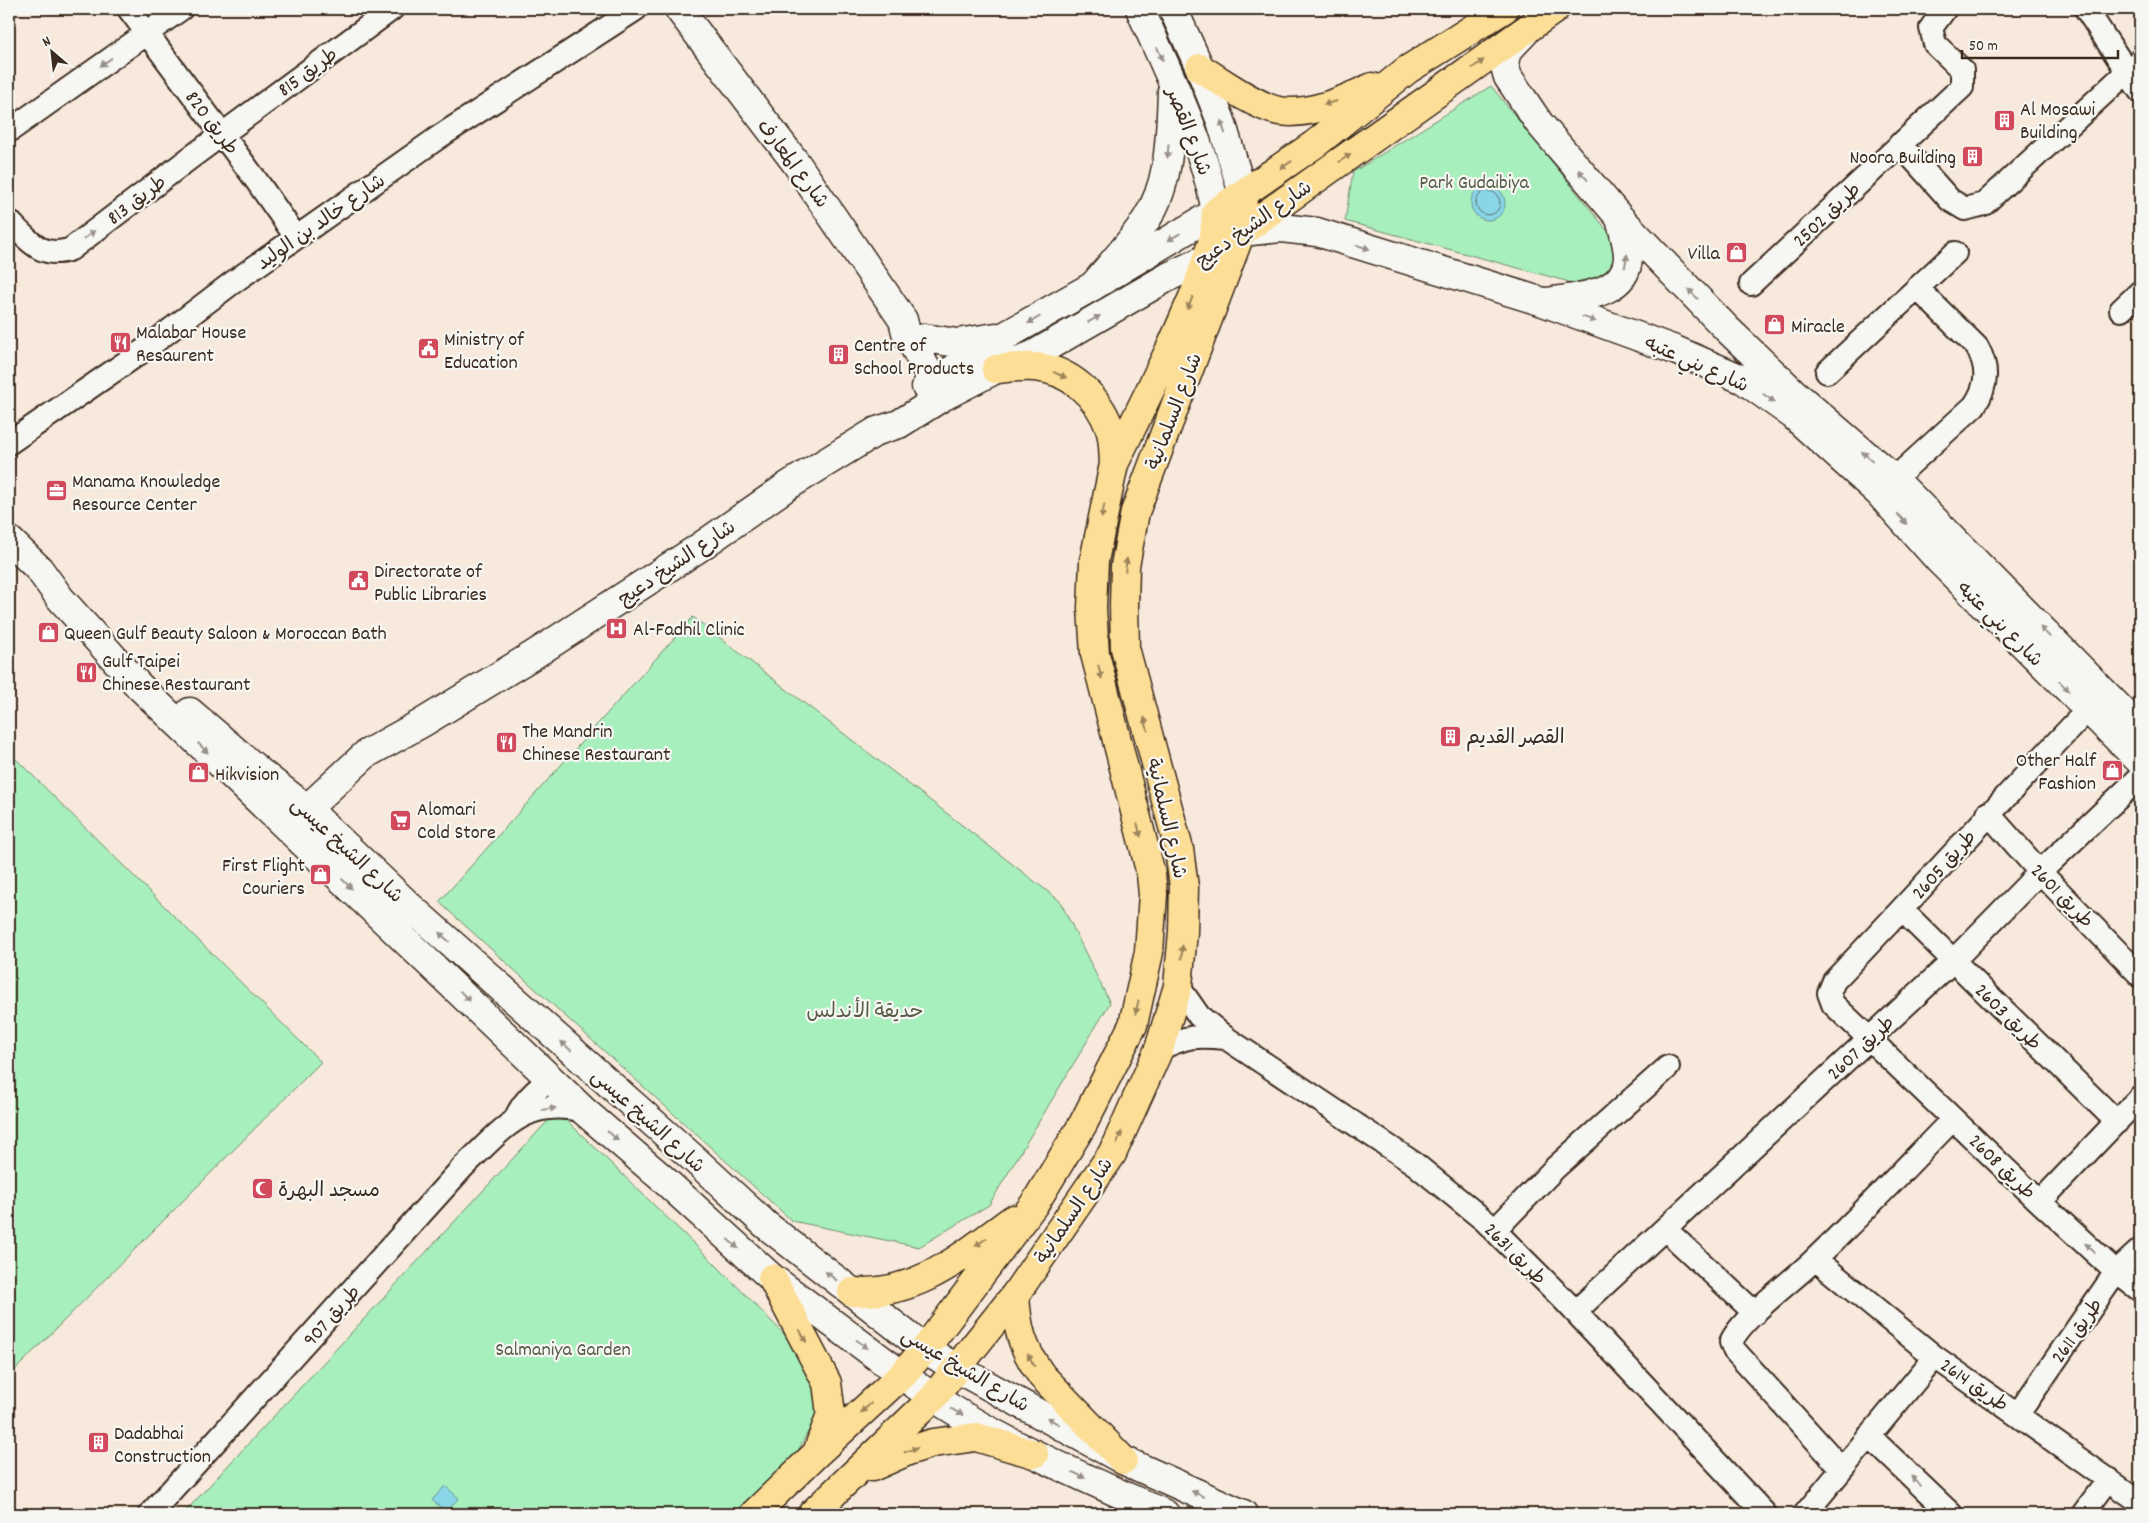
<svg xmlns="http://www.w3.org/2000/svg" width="2149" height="1523" viewBox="0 0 2149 1523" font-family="Dekko,'Playpen Sans Arabic',sans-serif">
  <rect width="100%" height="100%" fill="#f7e9dc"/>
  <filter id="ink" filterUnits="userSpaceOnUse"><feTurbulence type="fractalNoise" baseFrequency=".02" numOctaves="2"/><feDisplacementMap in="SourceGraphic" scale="10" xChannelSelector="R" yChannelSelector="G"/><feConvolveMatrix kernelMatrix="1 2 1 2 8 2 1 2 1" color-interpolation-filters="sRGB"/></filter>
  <g filter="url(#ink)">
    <path fill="#f8e0cc" d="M9 268 19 282 9 293Z"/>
    <path fill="#a7efbc" stroke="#718c6d" d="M1491 86 1623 250 1605 277 1573 283 1345 221 1353 172Z
      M693 617 1060 901 1110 1003 989 1205 919 1247 792 1221 439 902Z
      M9 752 321 1062 9 1376Z
      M557 1111 716 1265 793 1343 810 1377 819 1410 795 1457 736 1514H183Z"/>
    <path fill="#89d6e8" stroke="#6a9197" d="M1471 203a17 17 0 1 1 34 0a17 17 0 1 1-34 0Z
      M445 1486 459 1498 446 1512 432 1500Z"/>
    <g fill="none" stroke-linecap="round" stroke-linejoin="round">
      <path stroke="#5a6f6f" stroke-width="1" d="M1476 203a12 12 0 1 1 24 0a12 12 0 1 1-24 0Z"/>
      <defs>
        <path id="minor" d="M129 9 256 180 296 237
          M2086 9 2140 91
          M9 131 181 9
          M1900 144 1950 200 1965 209 1984 204 2140 60
          M9 221C28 240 42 260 71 249L190 158 392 9
          M1751 284 1962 87V70L1935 44 1931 28 1945 9
          M2121 310 2140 292
          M1827 372 1955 253
          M9 443 144 350 232 283 439 137 636 9
          M1883 489 1974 406C1988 386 1989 368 1977 347L1917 288
          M2100 697C2010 790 1924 887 1834 981L1829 993 1833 1004 2040 1202 2116 1272 2140 1290
          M1988 813 2040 872 2140 975
          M1902 910 2117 1122
          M1178 986 1199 1016 1226 1038 1415 1164 1485 1221 1565 1301 1765 1514
          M1159 1049C1188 1036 1194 1035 1226 1038
          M515 1119C523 1101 536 1089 552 1078
          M2040 1202 2140 1097
          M1665 1229 1755 1313
          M1494 1231 1555 1168 1668 1067
          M1815 1259 1935 1357 2140 1502
          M1575 1312 1954 960 2040 872 2140 777
          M2018 1414 2116 1272 2140 1250
          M1869 1436 1951 1514
          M1842 1469 1734 1350 1731 1342C1742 1317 1794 1280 1815 1259 1862 1214 1907 1166 1953 1119
          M150 1514 463 1167C502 1131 524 1096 584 1111
          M1805 1514 1935 1357
          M2083 1514 2109 1479"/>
        <path id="tertiary" d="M679 9 796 163 903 320 906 332 942 397
          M924 338 957 343 996 337
          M926 387 1005 336 1093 286 1216 212
          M9 540 39 569 60 598 139 686 584 1111 663 1179 772 1278 902 1375
          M190 712 261 773 306 808 408 905 694 1159 766 1225 925 1349
          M302 842 296 829V819L366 754 422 723 535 654 697 549 789 485 877 431 899 424 942 397 996 369 1033 355 1168 277 1208 258"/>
        <path id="secondary" d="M1140 9C1168 73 1204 144 1216 212L1241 232 1281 228 1317 232 1543 302 1675 350 1744 380 1793 415 1879 493 1938 559 2140 761
          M1173 9 1200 68 1221 121 1243 194
          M1525 32 1507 51 1504 63 1508 77 1539 123 1620 218 1727 329 1794 393 1894 479 2140 729
          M1093 286C1111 264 1131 243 1146 220 1171 183 1170 134 1172 91
          M1547 302C1576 297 1627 296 1628 257 1628 244 1623 231 1620 218
          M925 1349 956 1368 1123 1460 1243 1514
          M902 1375C981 1435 1075 1473 1165 1514"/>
        <path id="primary" d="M1200 68C1220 81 1257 107 1279 111 1309 116 1345 100 1372 87
          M1230 240 1555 9
          M996 369C1008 368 1022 366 1034 367 1069 369 1099 397 1110 429 1114 440 1113 453 1114 464
          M772 1278 827 1383 831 1414 818 1450
          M852 1292C919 1296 963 1255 1013 1219
          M1015 1295C1017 1329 1022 1348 1042 1376L1123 1460
          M872 1467 908 1451 933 1443 976 1437 1034 1454
          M754 1514 816 1454 902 1375 925 1349 1035 1203 1083 1124 1133 1025 1149 952 1153 894 1151 874 1095 654 1092 608 1094 561 1114 464 1172 345 1197 288 1214 237 1216 212 1315 144 1407 70 1504 9
          M812 1514 933 1398 1015 1295 1112 1154 1159 1049 1178 986 1183 932 1184 887 1179 849 1125 648 1124 606 1125 566 1135 512 1241 232 1243 194"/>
      </defs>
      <use href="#minor" stroke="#3b2a1e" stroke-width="26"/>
      <use href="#tertiary" stroke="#3b2a1e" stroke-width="31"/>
      <use href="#secondary" stroke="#3b2a1e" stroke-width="31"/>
      <use href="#primary" stroke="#3b2a1e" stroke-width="31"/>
      <use href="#minor" stroke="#f6f6f2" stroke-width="22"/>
      <use href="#tertiary" stroke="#f6f6f2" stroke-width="28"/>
      <use href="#secondary" stroke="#f6f6f2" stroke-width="28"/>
      <use href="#primary" stroke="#fdde96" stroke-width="28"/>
    </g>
    <defs><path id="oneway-solid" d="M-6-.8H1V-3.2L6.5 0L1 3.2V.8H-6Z" transform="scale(1.25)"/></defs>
    <g fill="#989088">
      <use href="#oneway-solid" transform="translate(1160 54) rotate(67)"/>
      <use href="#oneway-solid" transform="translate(106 62) rotate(144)"/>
      <use href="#oneway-solid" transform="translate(1223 127) rotate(-108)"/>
      <use href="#oneway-solid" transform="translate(1168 151) rotate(95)"/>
      <use href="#oneway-solid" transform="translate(1583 175) rotate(-131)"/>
      <use href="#oneway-solid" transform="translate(89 235) rotate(-37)"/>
      <use href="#oneway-solid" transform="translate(1174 237) rotate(149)"/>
      <use href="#oneway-solid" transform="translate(1363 247) rotate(17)"/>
      <use href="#oneway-solid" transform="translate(1626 261) rotate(-79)"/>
      <use href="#oneway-solid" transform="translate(1693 294) rotate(-134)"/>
      <use href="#oneway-solid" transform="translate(1094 319) rotate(-29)"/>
      <use href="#oneway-solid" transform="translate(1589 319) rotate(20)"/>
      <use href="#oneway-solid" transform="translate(1034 320) rotate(150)"/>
      <use href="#oneway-solid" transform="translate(1769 398) rotate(35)"/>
      <use href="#oneway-solid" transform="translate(1867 456) rotate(-139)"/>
      <use href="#oneway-solid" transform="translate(1902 519) rotate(48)"/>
      <use href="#oneway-solid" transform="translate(2045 632) rotate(-134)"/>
      <use href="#oneway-solid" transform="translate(2064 686) rotate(45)"/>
      <use href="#oneway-solid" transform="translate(203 748) rotate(44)"/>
      <use href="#oneway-solid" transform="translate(347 884) rotate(44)"/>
      <use href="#oneway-solid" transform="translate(444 937) rotate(-138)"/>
      <use href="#oneway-solid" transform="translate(465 996) rotate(44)"/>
      <use href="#oneway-solid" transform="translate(566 1046) rotate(-138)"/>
      <use href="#oneway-solid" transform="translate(549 1109) rotate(-8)"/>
      <use href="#oneway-solid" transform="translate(613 1136) rotate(41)"/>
      <use href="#oneway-solid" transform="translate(733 1244) rotate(41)"/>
      <use href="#oneway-solid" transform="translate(2090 1248) rotate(-137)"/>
      <use href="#oneway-solid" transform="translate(831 1276) rotate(-142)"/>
      <use href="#oneway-solid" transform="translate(862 1344) rotate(37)"/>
      <use href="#oneway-solid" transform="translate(957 1412) rotate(29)"/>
      <use href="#oneway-solid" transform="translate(1053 1421) rotate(-151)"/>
      <use href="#oneway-solid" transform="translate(1079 1475) rotate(25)"/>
      <use href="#oneway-solid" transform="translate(1916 1481) rotate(-136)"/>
      <use href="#oneway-solid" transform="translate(1198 1494) rotate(-155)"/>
    </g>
    <g fill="#9c845a">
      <use href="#oneway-solid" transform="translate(1478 64) rotate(-35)"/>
      <use href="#oneway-solid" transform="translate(1330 103) rotate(165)"/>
      <use href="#oneway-solid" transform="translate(1345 158) rotate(-35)"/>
      <use href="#oneway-solid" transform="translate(1286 165) rotate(146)"/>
      <use href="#oneway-solid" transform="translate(1190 303) rotate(113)"/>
      <use href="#oneway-solid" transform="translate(1060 375) rotate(24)"/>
      <use href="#oneway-solid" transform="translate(1103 511) rotate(101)"/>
      <use href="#oneway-solid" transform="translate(1126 565) rotate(-83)"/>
      <use href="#oneway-solid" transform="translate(1100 672) rotate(76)"/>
      <use href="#oneway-solid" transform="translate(1146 724) rotate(-105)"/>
      <use href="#oneway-solid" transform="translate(1139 830) rotate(76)"/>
      <use href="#oneway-solid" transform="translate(1182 952) rotate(-86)"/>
      <use href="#oneway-solid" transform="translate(1137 1007) rotate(103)"/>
      <use href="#oneway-solid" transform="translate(1119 1138) rotate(-66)"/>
      <use href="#oneway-solid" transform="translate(981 1242) rotate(145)"/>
      <use href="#oneway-solid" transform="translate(803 1336) rotate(62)"/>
      <use href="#oneway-solid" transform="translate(1031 1360) rotate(-121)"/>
      <use href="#oneway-solid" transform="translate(866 1408) rotate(137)"/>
      <use href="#oneway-solid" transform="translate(911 1450) rotate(-19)"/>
    </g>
  </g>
  <defs>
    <symbol id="building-square" viewBox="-11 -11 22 22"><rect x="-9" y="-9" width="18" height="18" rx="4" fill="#d1495b" stroke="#f6f6f2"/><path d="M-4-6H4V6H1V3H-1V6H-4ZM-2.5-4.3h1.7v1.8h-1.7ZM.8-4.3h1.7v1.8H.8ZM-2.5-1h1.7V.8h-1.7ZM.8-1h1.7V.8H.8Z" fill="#fff"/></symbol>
    <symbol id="shop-square" viewBox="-11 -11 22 22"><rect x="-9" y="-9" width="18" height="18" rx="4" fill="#d1495b" stroke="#f6f6f2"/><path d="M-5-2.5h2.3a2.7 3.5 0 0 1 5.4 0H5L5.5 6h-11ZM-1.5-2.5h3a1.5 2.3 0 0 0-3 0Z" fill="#fff"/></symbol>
    <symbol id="restaurant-square" viewBox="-11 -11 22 22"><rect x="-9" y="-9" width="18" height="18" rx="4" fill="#d1495b" stroke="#f6f6f2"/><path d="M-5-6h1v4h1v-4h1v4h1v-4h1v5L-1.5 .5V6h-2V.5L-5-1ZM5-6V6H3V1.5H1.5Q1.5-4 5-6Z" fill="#fff"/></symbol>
    <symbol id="civic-square" viewBox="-11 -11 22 22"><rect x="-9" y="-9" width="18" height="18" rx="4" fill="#d1495b" stroke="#f6f6f2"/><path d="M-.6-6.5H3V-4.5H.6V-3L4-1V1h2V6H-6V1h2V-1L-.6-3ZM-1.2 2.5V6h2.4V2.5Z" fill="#fff"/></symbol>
    <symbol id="office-square" viewBox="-11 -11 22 22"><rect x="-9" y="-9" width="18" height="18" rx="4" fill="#d1495b" stroke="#f6f6f2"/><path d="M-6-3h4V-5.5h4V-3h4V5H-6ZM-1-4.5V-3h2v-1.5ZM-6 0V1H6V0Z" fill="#fff"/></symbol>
    <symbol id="hospital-square" viewBox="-11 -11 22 22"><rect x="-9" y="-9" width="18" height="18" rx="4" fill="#d1495b" stroke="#f6f6f2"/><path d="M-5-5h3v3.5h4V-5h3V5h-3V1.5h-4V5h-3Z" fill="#fff"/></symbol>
    <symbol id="supermarket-square" viewBox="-11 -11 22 22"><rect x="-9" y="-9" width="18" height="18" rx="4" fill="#d1495b" stroke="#f6f6f2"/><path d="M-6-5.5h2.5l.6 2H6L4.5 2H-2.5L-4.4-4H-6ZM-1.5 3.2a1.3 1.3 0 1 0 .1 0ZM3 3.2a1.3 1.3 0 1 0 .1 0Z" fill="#fff"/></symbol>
    <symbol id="mosque-square" viewBox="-11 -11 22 22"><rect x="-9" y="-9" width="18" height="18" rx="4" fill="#d1495b" stroke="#f6f6f2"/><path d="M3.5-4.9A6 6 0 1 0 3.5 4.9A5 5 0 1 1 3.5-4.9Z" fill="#fff"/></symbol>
  </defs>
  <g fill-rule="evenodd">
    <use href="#building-square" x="1992" y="108" width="25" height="25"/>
    <use href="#building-square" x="1960" y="144" width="25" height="25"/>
    <use href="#shop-square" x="1724" y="240" width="25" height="25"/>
    <use href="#shop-square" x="1762" y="312" width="25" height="25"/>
    <use href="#restaurant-square" x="108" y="330" width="25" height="25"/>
    <use href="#civic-square" x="416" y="336" width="25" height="25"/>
    <use href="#building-square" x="826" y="342" width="25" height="25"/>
    <use href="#office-square" x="44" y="478" width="25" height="25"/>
    <use href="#civic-square" x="346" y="568" width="25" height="25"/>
    <use href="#hospital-square" x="604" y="616" width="25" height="25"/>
    <use href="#shop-square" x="36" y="620" width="25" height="25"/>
    <use href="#restaurant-square" x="74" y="660" width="25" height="25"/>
    <use href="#building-square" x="1438" y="724" width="25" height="25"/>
    <use href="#restaurant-square" x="494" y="730" width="25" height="25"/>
    <use href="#shop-square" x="2100" y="758" width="25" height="25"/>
    <use href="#shop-square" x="186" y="760" width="25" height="25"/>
    <use href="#supermarket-square" x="388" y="808" width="25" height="25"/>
    <use href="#shop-square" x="308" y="862" width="25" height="25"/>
    <use href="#mosque-square" x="250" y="1176" width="25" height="25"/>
    <use href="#building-square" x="86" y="1430" width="25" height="25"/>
  </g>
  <g text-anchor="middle" stroke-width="4.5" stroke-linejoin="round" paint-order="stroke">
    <g font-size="20" fill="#3b2a1e" stroke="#f6f6f2">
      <text transform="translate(307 71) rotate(-36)" y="7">طريق 815</text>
      <text transform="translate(213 122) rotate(53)" y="7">طريق 820</text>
      <text transform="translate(1190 131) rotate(69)" y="7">شارع القصر</text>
      <text transform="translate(794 163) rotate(53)" y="7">شارع المعارف</text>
      <text transform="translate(136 199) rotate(-37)" y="7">طريق 813</text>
      <text transform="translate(1826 214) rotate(-43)" y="7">طريق 2502</text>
      <text transform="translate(320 221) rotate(-35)" y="7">شارع خالد بن الوليد</text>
      <text transform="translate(1253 223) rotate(-35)" y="7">شارع الشيخ دعيج</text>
      <text transform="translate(1697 363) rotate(24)" y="7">شارع بني عتبه</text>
      <text transform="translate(1173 411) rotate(-69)" y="7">شارع السلمانية</text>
      <text transform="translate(676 562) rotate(-34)" y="7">شارع الشيخ دعيج</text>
      <text transform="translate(2001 623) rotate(45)" y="7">شارع بني عتبه</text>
      <text transform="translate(1168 818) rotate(77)" y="7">شارع السلمانية</text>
      <text transform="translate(348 849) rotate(43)" y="7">شارع الشيخ عيسى</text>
      <text transform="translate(1943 864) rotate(-48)" y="7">طريق 2605</text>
      <text transform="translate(2063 895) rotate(46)" y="7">طريق 2601</text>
      <text transform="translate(2009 1016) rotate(45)" y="7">طريق 2603</text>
      <text transform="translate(1860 1047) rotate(-43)" y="7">طريق 2607</text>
      <text transform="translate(649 1120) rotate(42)" y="7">شارع الشيخ عيسى</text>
      <text transform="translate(2003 1166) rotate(44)" y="7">طريق 2608</text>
      <text transform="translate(1073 1210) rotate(-56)" y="7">شارع السلمانية</text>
      <text transform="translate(1516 1253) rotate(45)" y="7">طريق 2631</text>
      <text transform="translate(331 1315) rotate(-48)" y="7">طريق 907</text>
      <text transform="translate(2076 1330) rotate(-55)" y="7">طريق 2611</text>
      <text transform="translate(966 1369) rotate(31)" y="7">شارع الشيخ عيسى</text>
      <text transform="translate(1975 1384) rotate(35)" y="7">طريق 2614</text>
    </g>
    <g font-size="20" fill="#3b2a1e" stroke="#f6f6f2" text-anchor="start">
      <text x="2020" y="115">Al Mosawi<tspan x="2020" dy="23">Building</tspan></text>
      <text x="1956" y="163" text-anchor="end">Noora Building</text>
      <text x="1720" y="259" text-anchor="end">Villa</text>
      <text x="1791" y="332">Miracle</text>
      <text x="136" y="338">Malabar House<tspan x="136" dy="23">Resaurent</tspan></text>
      <text x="444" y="345">Ministry of<tspan x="444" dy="23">Education</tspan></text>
      <text x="854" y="351">Centre of<tspan x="854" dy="23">School Products</tspan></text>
      <text x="72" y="487">Manama Knowledge<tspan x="72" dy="23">Resource Center</tspan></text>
      <text x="374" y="577">Directorate of<tspan x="374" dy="23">Public Libraries</tspan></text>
      <text x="633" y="635">Al-Fadhil Clinic</text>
      <text x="64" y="639">Queen Gulf Beauty Saloon &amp; Moroccan Bath</text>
      <text x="102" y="667">Gulf Taipei<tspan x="102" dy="23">Chinese Restaurant</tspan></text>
      <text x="522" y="737">The Mandrin<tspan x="522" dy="23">Chinese Restaurant</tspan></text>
      <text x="1466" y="743">القصر القديم</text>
      <text x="2096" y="766" text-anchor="end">Other Half<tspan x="2096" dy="23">Fashion</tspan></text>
      <text x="215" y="780">Hikvision</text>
      <text x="417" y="815">Alomari<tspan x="417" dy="23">Cold Store</tspan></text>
      <text x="305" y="871" text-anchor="end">First Flight<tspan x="305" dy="23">Couriers</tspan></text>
      <text x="278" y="1196">مسجد البهرة</text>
      <text x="114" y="1439">Dadabhai<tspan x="114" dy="23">Construction</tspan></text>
    </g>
    <g font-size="20" fill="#565b46" stroke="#f6f6f2">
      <text x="1474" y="188">Park Gudaibiya</text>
      <text x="865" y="1017">حديقة الأندلس</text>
      <text x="563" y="1355">Salmaniya Garden</text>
    </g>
  </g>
  <rect width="2149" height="1523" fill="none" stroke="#f6f6f2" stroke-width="30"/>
  <rect x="15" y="15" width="2119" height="1493" fill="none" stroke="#3b2a1e" stroke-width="2" filter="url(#ink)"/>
  <g transform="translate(52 52) rotate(332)" stroke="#f6f6f2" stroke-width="4" paint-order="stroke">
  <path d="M0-4L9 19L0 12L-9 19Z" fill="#3b2a1e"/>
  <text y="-8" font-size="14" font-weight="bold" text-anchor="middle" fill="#3b2a1e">N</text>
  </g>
  <path d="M1962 50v8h156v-8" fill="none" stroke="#3b2a1e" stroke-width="2.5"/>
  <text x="1969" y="50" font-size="15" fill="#3b2a1e" stroke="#f6f6f2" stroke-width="4" paint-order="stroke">50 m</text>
</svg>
